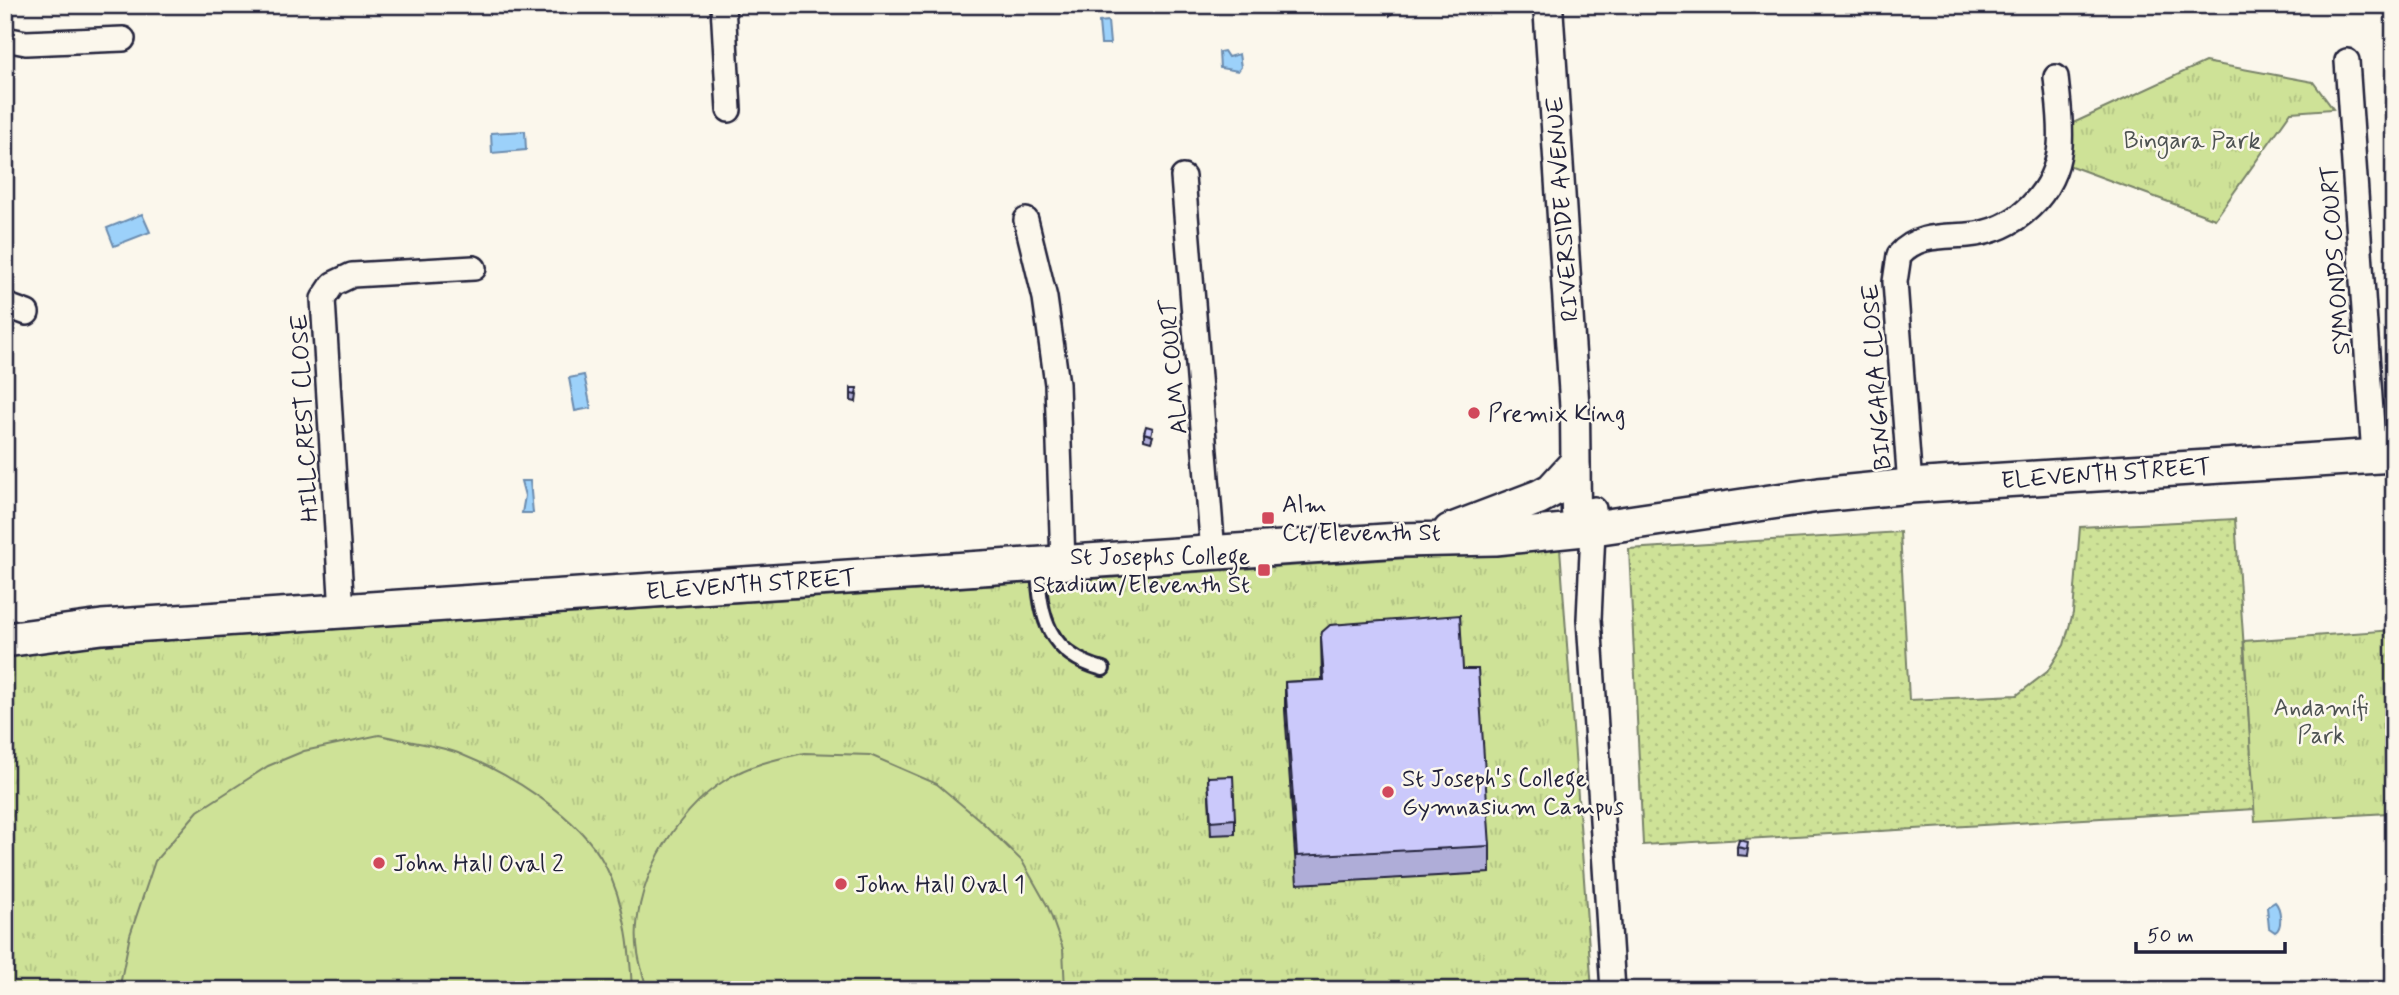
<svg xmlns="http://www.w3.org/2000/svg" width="2399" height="995" viewBox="0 0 2399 995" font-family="Mynerve,sans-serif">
  <defs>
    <pattern id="grass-dots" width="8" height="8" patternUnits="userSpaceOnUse" patternTransform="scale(1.75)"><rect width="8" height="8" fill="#cee297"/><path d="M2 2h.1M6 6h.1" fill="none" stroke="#b1c283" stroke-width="1.8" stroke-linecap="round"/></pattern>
    <pattern id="park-tufts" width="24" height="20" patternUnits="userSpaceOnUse" patternTransform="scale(1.75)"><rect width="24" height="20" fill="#cee297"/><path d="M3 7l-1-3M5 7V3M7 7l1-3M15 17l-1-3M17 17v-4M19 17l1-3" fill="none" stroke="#b1c283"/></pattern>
  </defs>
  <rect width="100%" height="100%" fill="#fbf7ec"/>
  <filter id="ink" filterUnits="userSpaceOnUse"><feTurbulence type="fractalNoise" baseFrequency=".0143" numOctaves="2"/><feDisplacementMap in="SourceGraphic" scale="14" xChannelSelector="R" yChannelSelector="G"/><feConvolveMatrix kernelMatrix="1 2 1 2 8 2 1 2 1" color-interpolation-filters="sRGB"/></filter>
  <g filter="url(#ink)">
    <path fill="url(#grass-dots)" stroke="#788269" stroke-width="2" d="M2235 519 2255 809 1643 845 1629 549 1900 532 1909 700 2017 695 2047 672 2064 645 2073 613 2080 527Z"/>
    <path fill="url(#park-tufts)" stroke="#788269" stroke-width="2" d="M2205 62 2313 82 2333 109 2291 112 2215 219 2068 165 2071 124Z
      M1560 548 1592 990H5V651Z
      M2394 630V801L2388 813 2255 821 2244 641Z"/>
    <path fill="#cee297" stroke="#788269" stroke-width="2" d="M379 735C405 741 433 744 458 753 508 773 580 816 605 865 625 903 630 948 632 990H119L130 935 155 861 198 811 268 766 304 751Z
      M804 753 870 755 937 784 981 821 1022 861 1048 907 1063 949 1065 990H647C644 978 640 965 638 953 628 890 674 811 727 779 751 764 777 759 804 753Z"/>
    <path fill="#9cd1fa" stroke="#6b8bae" stroke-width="2" d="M1108 21 1110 44H1101L1099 22Z
      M1224 51 1228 57 1239 54 1241 67 1238 71 1220 68 1219 52Z
      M525 131 526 150 492 153 491 133Z
      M142 214 150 232 114 246 107 228Z
      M584 375 591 408 575 411 569 378Z
      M521 481H530L533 513H522L525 496Z
      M2275 902C2281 908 2283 928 2275 932L2269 928 2267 907Z"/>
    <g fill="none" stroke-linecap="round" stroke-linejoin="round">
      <defs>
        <path id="service" d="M1038 565C1039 617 1048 654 1103 669"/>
        <path id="minor" d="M723 5 729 110
          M5 39 26 43 123 39
          M2347 61 2374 456
          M1183 177 1213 553
          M1026 220 1045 298 1057 384 1063 563
          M5 305 27 313
          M1910 486 1895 282 1899 255C1917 234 1943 237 1968 235 2016 231 2055 194 2060 146 2062 123 2058 99 2056 77
          M1594 509 1589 619 1613 990
          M342 612 323 299 333 284 352 275 474 268"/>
        <path id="tertiary" d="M1548 5 1575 414 1576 511"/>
        <path id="secondary" d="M1450 531 1539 497 1552 490 1573 467
          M5 640 102 627 1400 540 1495 538 1594 528 1819 495 1910 486 2394 455"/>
      </defs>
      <use href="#service" stroke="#22223b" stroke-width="18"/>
      <use href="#minor" stroke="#22223b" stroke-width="28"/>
      <use href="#tertiary" stroke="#22223b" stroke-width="33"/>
      <use href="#secondary" stroke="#22223b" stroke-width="38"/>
      <use href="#service" stroke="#fbf7ec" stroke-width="12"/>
      <use href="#minor" stroke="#fbf7ec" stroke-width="23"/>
      <use href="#tertiary" stroke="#fbf7ec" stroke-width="28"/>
      <use href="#secondary" stroke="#fbf7ec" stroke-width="33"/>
    </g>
    <path fill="#afadd8" stroke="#22223b" stroke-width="2" d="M1386 5H1395V10L1390 15 1386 10Z
      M851 388 857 395 856 402 851 401Z
      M1144 433 1153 436 1151 442 1144 440Z
      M1321 637 1463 669 1490 846V873L1297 884 1285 710V682L1322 680Z
      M1208 777 1235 819V834L1211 835Z
      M1737 847 1748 849 1747 856 1737 855Z"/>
    <path fill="#8e8db0" stroke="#22223b" stroke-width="2" d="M1392 5H1395V10L1390 15V7Z"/>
    <path fill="#cbc9fb" stroke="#22223b" stroke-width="2" d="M851 388H857L856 395 851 394Z
      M1146 426 1153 428 1151 435 1144 433Z
      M1460 615 1463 669H1478L1490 846 1297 856 1285 682 1324 680 1321 637 1322 632 1330 625Z
      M1233 776 1235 819 1211 821 1208 777Z
      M1739 840 1748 842 1747 849 1737 847Z"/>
  </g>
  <g fill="#d1495b" stroke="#fbf7ec" stroke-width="2.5">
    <circle cx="1474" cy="413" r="7"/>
    <rect x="1261" y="511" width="14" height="14" rx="3.5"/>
    <rect x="1257" y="563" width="14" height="14" rx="3.5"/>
    <circle cx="1388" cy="792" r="7"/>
    <circle cx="379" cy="863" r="7"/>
    <circle cx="841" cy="884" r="7"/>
  </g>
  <g text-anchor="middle" stroke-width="5" stroke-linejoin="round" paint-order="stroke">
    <g font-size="24" fill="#4d5252" stroke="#fbf7ec">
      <text x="2192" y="148">Bingara Park</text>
      <text x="2321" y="715">Andamifi<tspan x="2321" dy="28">Park</tspan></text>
    </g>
    <g font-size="24" fill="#22223b" stroke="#fbf7ec">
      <text transform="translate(1562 209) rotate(-94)" y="8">RIVERSIDE AVENUE</text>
      <text transform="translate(2335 260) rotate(-94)" y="8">SYMONDS COURT</text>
      <text transform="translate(1173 367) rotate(-95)" y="8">ALM COURT</text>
      <text transform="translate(1876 377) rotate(-94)" y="8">BINGARA CLOSE</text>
      <text transform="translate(304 418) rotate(-93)" y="8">HILLCREST CLOSE</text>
      <text transform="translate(2106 473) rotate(-4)" y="8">ELEVENTH STREET</text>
      <text transform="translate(751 584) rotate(-4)" y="8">ELEVENTH STREET</text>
    </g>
    <g font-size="24" fill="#22223b" stroke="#fbf7ec" text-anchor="start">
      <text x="1488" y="421">Premix King</text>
      <text x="1282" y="512">Alm<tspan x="1282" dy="28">Ct/Eleventh St</tspan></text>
      <text x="1250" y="564" text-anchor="end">St Josephs College<tspan x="1250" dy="28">Stadium/Eleventh St</tspan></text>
      <text x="1402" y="786">St Joseph's College<tspan x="1402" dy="28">Gymnasium Campus</tspan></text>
      <text x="393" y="871">John Hall Oval 2</text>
      <text x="855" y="892">John Hall Oval 1</text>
    </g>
  </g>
  <rect width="2399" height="995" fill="none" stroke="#fbf7ec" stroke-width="28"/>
  <rect x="14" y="14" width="2371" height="967" fill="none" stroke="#22223b" stroke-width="2.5" filter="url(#ink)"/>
  <path d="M2136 942v10h149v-10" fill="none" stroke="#22223b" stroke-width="3.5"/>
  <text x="2147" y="942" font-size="21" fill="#22223b" stroke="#fbf7ec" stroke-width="5" paint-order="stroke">50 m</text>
</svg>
